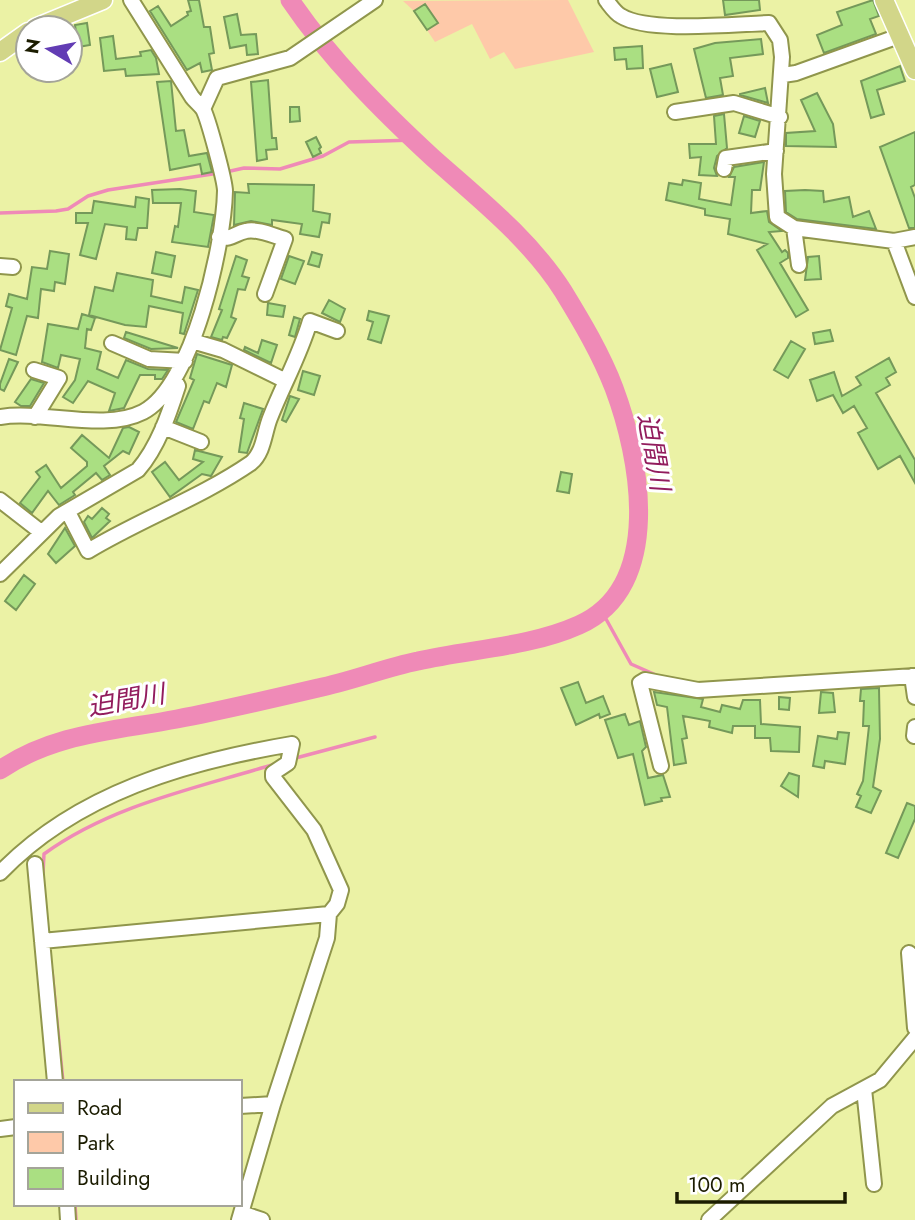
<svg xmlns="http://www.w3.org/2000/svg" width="915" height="1220" viewBox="0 0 915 1220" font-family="Jost,'Noto Sans JP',sans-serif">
  <rect width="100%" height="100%" fill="#ebf2a5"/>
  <path fill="#fec9a9" d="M568 0 594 52 515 69 504 52 490 59 472 24 435 42 427 30 438 23 425 4 414 11 403 1Z"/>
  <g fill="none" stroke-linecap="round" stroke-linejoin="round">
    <path stroke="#ef8ab7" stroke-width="3.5" d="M226 172 244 168 280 169 323 156 349 142 415 140
      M0 213 56 211 68 209 88 196 108 190 219 173
      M601 610 631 664 656 675
      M784 678 909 670
      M292 759 375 737
      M43 873 44 854C113 804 198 788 278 763
      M52 971 63 1082
      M75 1204 76 1220"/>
    <path stroke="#ef8ab7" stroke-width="19" d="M0 770C54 733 114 731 177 719 224 710 271 699 318 688 352 681 384 668 418 661 470 649 530 647 579 625 665 587 640 457 614 388 601 354 582 322 563 291 530 239 478 198 433 158 381 110 330 59 290 0"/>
  </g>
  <path fill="#aadf82" stroke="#75995a" stroke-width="2" d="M188 0H199L204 27H210L214 53 209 54 212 70 202 72 200 63 187 70 150 11 158 6 171 26 188 15 187 12 191 11Z
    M723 0H759L760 10 725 15Z
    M873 0 879 16 870 19 876 34 824 53 817 35 842 25 837 12Z
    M425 4 438 23 427 30 414 11Z
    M237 14 241 35 256 34 258 54 247 55 246 45 230 48 224 17Z
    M87 23 90 45 78 47 75 25Z
    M113 36 116 59 141 56 140 52 151 50 156 58 159 74 126 76 125 69 104 71 100 38Z
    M761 39 763 54 730 58 733 76 720 78 723 95 706 98 694 49 715 43Z
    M642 46 643 68 627 69 626 59 615 60 614 48Z
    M671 64 678 92 657 97 650 69Z
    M900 66 905 81 877 90 884 114 871 118 861 81Z
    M268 80 272 138H276L277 149 266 150 267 159 257 161 251 82Z
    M171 81 176 131 184 130 189 156 207 153 212 172 202 174 200 164 170 170 157 82Z
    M765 88 768 103 740 95V94Z
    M817 93 833 124 836 147 786 146V133L815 131 801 100Z
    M290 107H299L300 121 290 122Z
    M724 114 727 148 717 156 714 168 717 176 699 175 701 157 690 158 689 144H716L714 116Z
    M744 116 760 121 755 137 739 133Z
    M915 132V185L911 187 915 198V228H909L880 147Z
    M316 137 321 147 319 149 321 153 313 157 306 142Z
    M764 162 760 190H752L751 213 767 211 769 222 782 231 769 232 782 252 785 250 788 253V258L780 263 808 310 796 317 757 250 767 244 728 234 730 219 705 215V209L666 200 669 183 682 185 683 180 701 183 699 199 731 205 735 177H729L734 167Z
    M248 184 314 185 313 211 330 214 329 223 322 222 319 237 300 234 302 224 272 220V225L251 221 234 225 235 192 249 193Z
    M180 189 196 191 194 212 214 215 208 247 172 242 175 226 178 227 181 203H153L152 190Z
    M805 190 823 191 824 202 849 197 853 217 869 211 876 229 797 219 786 212 785 191Z
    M136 197 149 199 147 228H138L136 240 126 239 127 227 105 224 96 259 80 255 88 223H76V213H92L94 201 135 207Z
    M50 251 69 254 65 284 55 282 54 291 41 289 38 318 27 316 16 355 0 350 12 308 6 306 9 294 27 299 32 267 47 269Z
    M156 252 175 256 171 277 152 273Z
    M312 252 322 255 319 267 308 264Z
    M236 256 247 260 242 276 249 278 245 290 238 289 231 317 236 319 227 338 223 337 222 340 211 337 222 310 219 309Z
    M289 256 304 261 295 284 281 279Z
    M819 256 821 279 805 280 808 257Z
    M117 273 153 280 151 296 182 303 185 287 198 290 184 334 180 333 183 313 149 306 146 327 125 325 89 315 95 287 113 291Z
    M329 300 345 309 340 322 322 313Z
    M268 303 285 306 283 317 267 315Z
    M369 311 389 316 381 343 368 339 373 322 367 320Z
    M82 314 95 318 91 330 87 329 85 348 101 352 97 369 118 378 126 360 148 369 168 370 162 379H155V375H140L124 408 109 411 115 393 88 381 73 403 63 397 75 380 80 359 61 355 58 368 42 362 48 324 78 329Z
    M294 317 300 319 295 337 289 335Z
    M830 330 833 341 815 344 813 333Z
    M126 332 178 348 151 349 124 338Z
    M262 340 277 345 271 363 244 350 245 347 258 353Z
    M791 341 805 349 788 378 774 370Z
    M197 354 232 365 226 387 217 383 209 403 204 401 193 429 176 422 194 380 190 378Z
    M889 358 896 372 886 378 890 385 876 393 915 460V483L900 456 878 469 858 433 867 428 854 406 843 413 833 395 817 401 810 380 834 372 842 396 861 385 856 377Z
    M9 359 18 362 4 391 0 389V384Z
    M303 371 320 376 314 395 298 390Z
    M31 379 44 383 30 406H21L15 402Z
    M290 396 299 399 286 422 282 420Z
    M244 403 263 409 247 453 239 452 244 419 240 418Z
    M129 427 139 432 129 454 123 451 104 466 110 475 102 480 96 473 73 492 75 495 59 505 48 491 32 513 20 503 40 477 36 472 46 465 61 488 87 466V462L71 448 82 435 109 458 123 428Z
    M195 450 222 457 211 476 202 474 170 497 152 472 165 462 179 480 203 462 193 459Z
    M561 472 572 474 569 493 557 491Z
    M102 508 109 514 106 518 110 521 92 538 84 522 88 516 92 519Z
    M65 528 75 546 56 563 48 554Z
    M24 575 35 584 16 610 5 601Z
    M578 682 586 703 603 696 610 714 600 718 599 714 576 725 561 688Z
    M879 688 880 739 873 787 881 791 871 813 856 807 861 796 857 794 863 781 869 726H863L864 701H860L861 689Z
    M654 692 703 699 701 707 720 712 722 705 740 709 743 700H760L761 724 800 727 799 752 771 751 770 738H755V726H733L732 733 709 727 710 721 683 716 687 738 682 739 686 763 674 765 667 707 657 705Z
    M821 692 833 693 835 712 819 713Z
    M779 697 790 698 789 710 779 709Z
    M625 714 629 725 640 721 646 747 642 751 648 778 663 775 670 797 661 798 662 801 645 805 633 754 618 758 605 720Z
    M838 732 849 733 845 764 825 761 824 768 813 766 818 736 837 739Z
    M789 773 799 776 798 797 781 786Z
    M907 803 915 806V819L898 858 886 853Z"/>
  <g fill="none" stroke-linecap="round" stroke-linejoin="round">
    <defs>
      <path id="minor" d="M606 0C610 5 615 13 621 16 648 33 735 24 769 23L780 40 782 57 774 174 777 217 794 228 894 241 915 237
        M783 75 796 73 899 36
        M203 109 217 78 290 58 375 0
        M675 112 734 103 780 117
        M724 169 726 158 776 151
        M794 228 799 265
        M219 237C232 240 235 233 246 231 257 228 274 236 285 239L265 294
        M894 241 915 297
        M0 266 13 267
        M192 341 223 350 286 381
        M112 343 149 359 185 361
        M34 370 59 378 35 417
        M0 417C43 410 104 432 143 412 193 386 224 244 225 191 225 181 208 118 203 109 200 105 195 101 192 97L131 0
        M163 427 201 442
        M0 500 41 532
        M68 512 88 551C141 519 200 498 251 463 264 452 264 433 270 418 283 385 300 355 310 321L337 331
        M0 574 59 516 138 470C158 447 169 414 178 386L174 379
        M912 676 915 697
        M914 736 915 727
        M661 766 640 683 645 680 698 690 915 676
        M35 864 55 1082
        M0 873C77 793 186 762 292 744L288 763 273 773V777L314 830 341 890 337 904 329 914 327 938 273 1104 239 1220
        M42 941 329 914
        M909 953 915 1028
        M864 1089 874 1184
        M240 1106 273 1104
        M0 1129 16 1127
        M67 1204 68 1220
        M241 1213 262 1220
        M709 1220 832 1106 880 1080 915 1038"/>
      <path id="major" d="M884 0 915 70
        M35 28 103 0
        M0 52 28 32"/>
    </defs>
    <use href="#minor" stroke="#90964c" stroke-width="18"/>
    <use href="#major" stroke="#fff" stroke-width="21"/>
    <use href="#minor" stroke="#fff" stroke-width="14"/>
    <use href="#major" stroke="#d2d689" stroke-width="18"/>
  </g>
  <g text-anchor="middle" stroke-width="6" stroke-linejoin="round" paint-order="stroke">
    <g font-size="26" font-style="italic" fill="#921c5d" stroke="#fff">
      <text transform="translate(654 452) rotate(80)" y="9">迫間川</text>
      <text transform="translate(126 700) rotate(-10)" y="9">迫間川</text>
    </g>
  </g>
  <rect x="14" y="1080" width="228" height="126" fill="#ffffff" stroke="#a4a499" stroke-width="2"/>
  <rect x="28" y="1103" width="35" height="10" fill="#d2d689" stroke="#a4a499" stroke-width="2"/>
  <text x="77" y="1115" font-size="21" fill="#1b1c00">Road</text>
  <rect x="28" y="1132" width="35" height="21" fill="#fec9a9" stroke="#a4a499" stroke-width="2"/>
  <text x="77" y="1150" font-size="21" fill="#1b1c00">Park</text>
  <rect x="28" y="1168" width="35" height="21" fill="#aadf82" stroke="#a4a499" stroke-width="2"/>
  <text x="77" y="1185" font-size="21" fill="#1b1c00">Building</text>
  <g transform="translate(49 49) rotate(280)"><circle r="33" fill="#ffffff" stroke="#a4a499" stroke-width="2"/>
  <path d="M0-5L12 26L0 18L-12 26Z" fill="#623cb4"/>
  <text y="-10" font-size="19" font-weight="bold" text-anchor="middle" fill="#1b1c00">N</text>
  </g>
  <path d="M677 1192v10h168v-10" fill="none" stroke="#1b1c00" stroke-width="3.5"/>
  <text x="688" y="1192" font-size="21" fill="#1b1c00" stroke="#ffffff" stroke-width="5" paint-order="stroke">100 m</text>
</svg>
